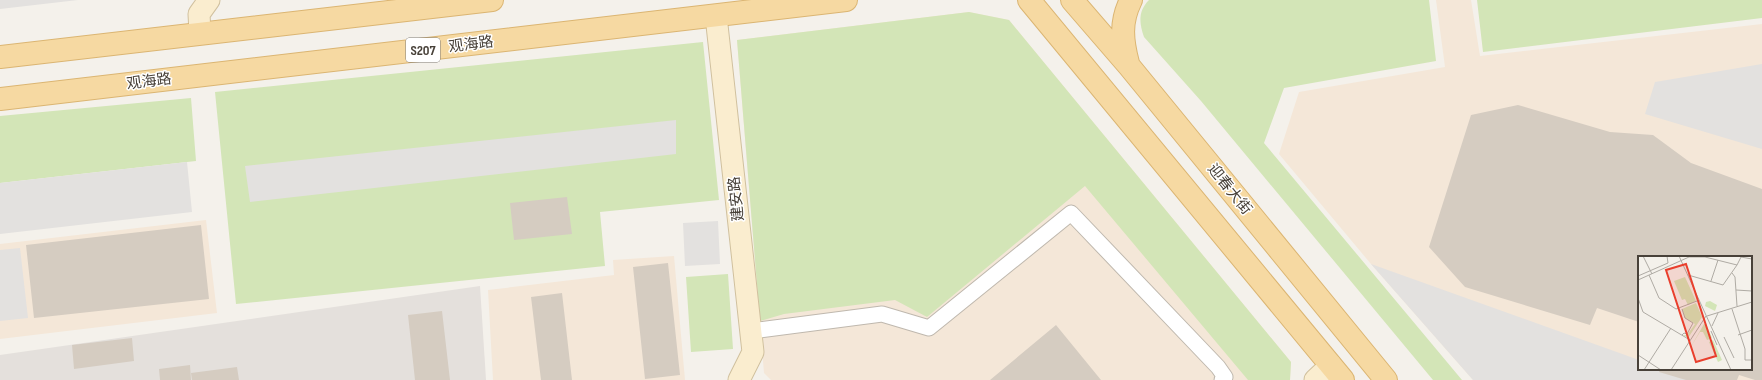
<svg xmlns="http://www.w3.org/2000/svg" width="1762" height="380" viewBox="0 0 1762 380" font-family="'Sofia Sans Condensed','Noto Sans SC',sans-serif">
  <rect width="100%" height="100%" fill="#f4f1eb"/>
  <path fill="#f4e7d8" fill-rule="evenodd" d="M1436 0H1471L1480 56 1762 24V380H1473L1371 264 1279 154 1299 92 1445 67ZM1639 257H1751V369H1639Z
    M969 12 1009 20 1291 362 1290 380H771L764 373 737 40Z
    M206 220 217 313 0 339V244Z
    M674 256 685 380H493L488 290 614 275 613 260Z"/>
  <path fill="#e4e0dc" d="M480 286 486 380H0V355Z"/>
  <path fill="#d3e5b7" d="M1149 0H1429L1436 61 1284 88 1264 143 1462 380H1433L1201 101 1144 37C1139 23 1138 11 1149 0Z
    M1477 0H1762V18L1483 52Z
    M969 12 1009 20 1291 362 1290 380H1248L1085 186 927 317 895 300 784 314 760 321 737 40Z
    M703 42 719 200 600 212 605 266 236 304 215 92Z
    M191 98 196 161 0 183V116Z
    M728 274 733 349 691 352 686 277Z"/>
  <path fill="#e3e1df" d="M0 0H78L0 9Z
    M1762 64V149L1645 114 1655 82Z
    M676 120V154L250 202 245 166Z
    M187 162 192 212 0 234V183Z
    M718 221 720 264 685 266 683 223Z
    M20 248 28 318 0 321V250Z
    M1371 264 1639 360V369H1665L1696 380H1473Z"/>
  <path fill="#d5ccc1" d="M1518 105 1610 132 1653 135 1691 163 1762 189V380H1755L1739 375 1737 380H1686L1659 372 1660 369H1751V257H1639V322L1597 308 1590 325 1465 287 1429 247 1471 115Z
    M567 197 572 234 514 240 510 203Z
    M201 225 209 299 34 318 26 245Z
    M668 263 680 375 645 379 633 267Z
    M562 293 572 380H541L531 297Z
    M442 311 450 380H415L408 315Z
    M1056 325 1101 380H990Z
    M132 338 134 361 74 369 72 345Z
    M190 365 191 380H160L159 369Z
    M237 367 239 380H192L191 373Z"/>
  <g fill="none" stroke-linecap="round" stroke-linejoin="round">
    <defs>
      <path id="street" d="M751 331 882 314 929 328 1071 213 1218 367 1225 377 1222 380"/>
      <path id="secondary" d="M716 16 753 352 739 380
        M200 33 199 14 209 0
        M1315 380 1331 365"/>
      <path id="primary" d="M1029 0 1343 380
        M1072 0 1129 66 1386 380
        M0 57 492 0
        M1128 63C1122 40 1120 22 1131 0
        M0 99 846 0"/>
    </defs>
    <use href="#street" stroke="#bfb8ae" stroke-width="17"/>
    <use href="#secondary" stroke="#d0c09e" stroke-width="23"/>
    <use href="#primary" stroke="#dbb572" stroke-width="24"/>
    <use href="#street" stroke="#fff" stroke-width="15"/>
    <use href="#secondary" stroke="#faedcf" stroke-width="21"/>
    <use href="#primary" stroke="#f6d9a2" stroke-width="22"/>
  </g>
  <g text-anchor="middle" stroke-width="3" stroke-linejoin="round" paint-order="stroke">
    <rect fill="#fff" stroke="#7f7a74" stroke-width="1" x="406" y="38" width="34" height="24" rx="3"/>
    <g font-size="14" font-weight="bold" fill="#484139">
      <text x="423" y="55">S207</text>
    </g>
    <g font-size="15" fill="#484139" stroke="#fff">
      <text transform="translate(471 44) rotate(-7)" y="5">观海路</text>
      <text transform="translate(149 81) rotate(-7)" y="5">观海路</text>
      <text transform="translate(1230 189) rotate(51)" y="5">迎春大街</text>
      <text transform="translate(736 199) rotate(-96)" y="5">建安路</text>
    </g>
  </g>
  <g transform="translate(1638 256)">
    <rect width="114" height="114" fill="#f4f1eb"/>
    <path d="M47 21 58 45 50 49 47 43 44 44 36 25ZM72 45 79 49 77 55 67 50 68 46ZM58 47 64 61 50 82 45 79H49L57 68 47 62 44 53ZM66 68H68L74 82 69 84 65 76H62L51 94ZM75 84 84 104 80 106 71 86Z" fill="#d3e5b7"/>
    <path fill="none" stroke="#afaba4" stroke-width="1" d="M5 0 14 18M41 0 93 114M94 17 97 21 99 50M11 19 21 42 38 53 59 45M50 19 85 29 99 9M0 20 30 7 29 0M0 24 51 1H67L99 9 103 1 114 3M73 25 80 4M98 34 114 35M0 42 5 56 52 84M44 53 47 62 55 67 49 78 46 77 44 79M94 53 107 93V104H114M69 60 114 46M74 70 80 57M73 75 79 89M100 79 114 74M86 81 96 102M0 99 23 114M6 114 33 72M33 114 68 60"/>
    <path fill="#e93f2d" fill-opacity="0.15" stroke="#e93f2d" stroke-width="2" d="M48 8 78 100 58 106 28 14Z"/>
    <rect width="114" height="114" fill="none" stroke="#484139" stroke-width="2"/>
  </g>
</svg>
